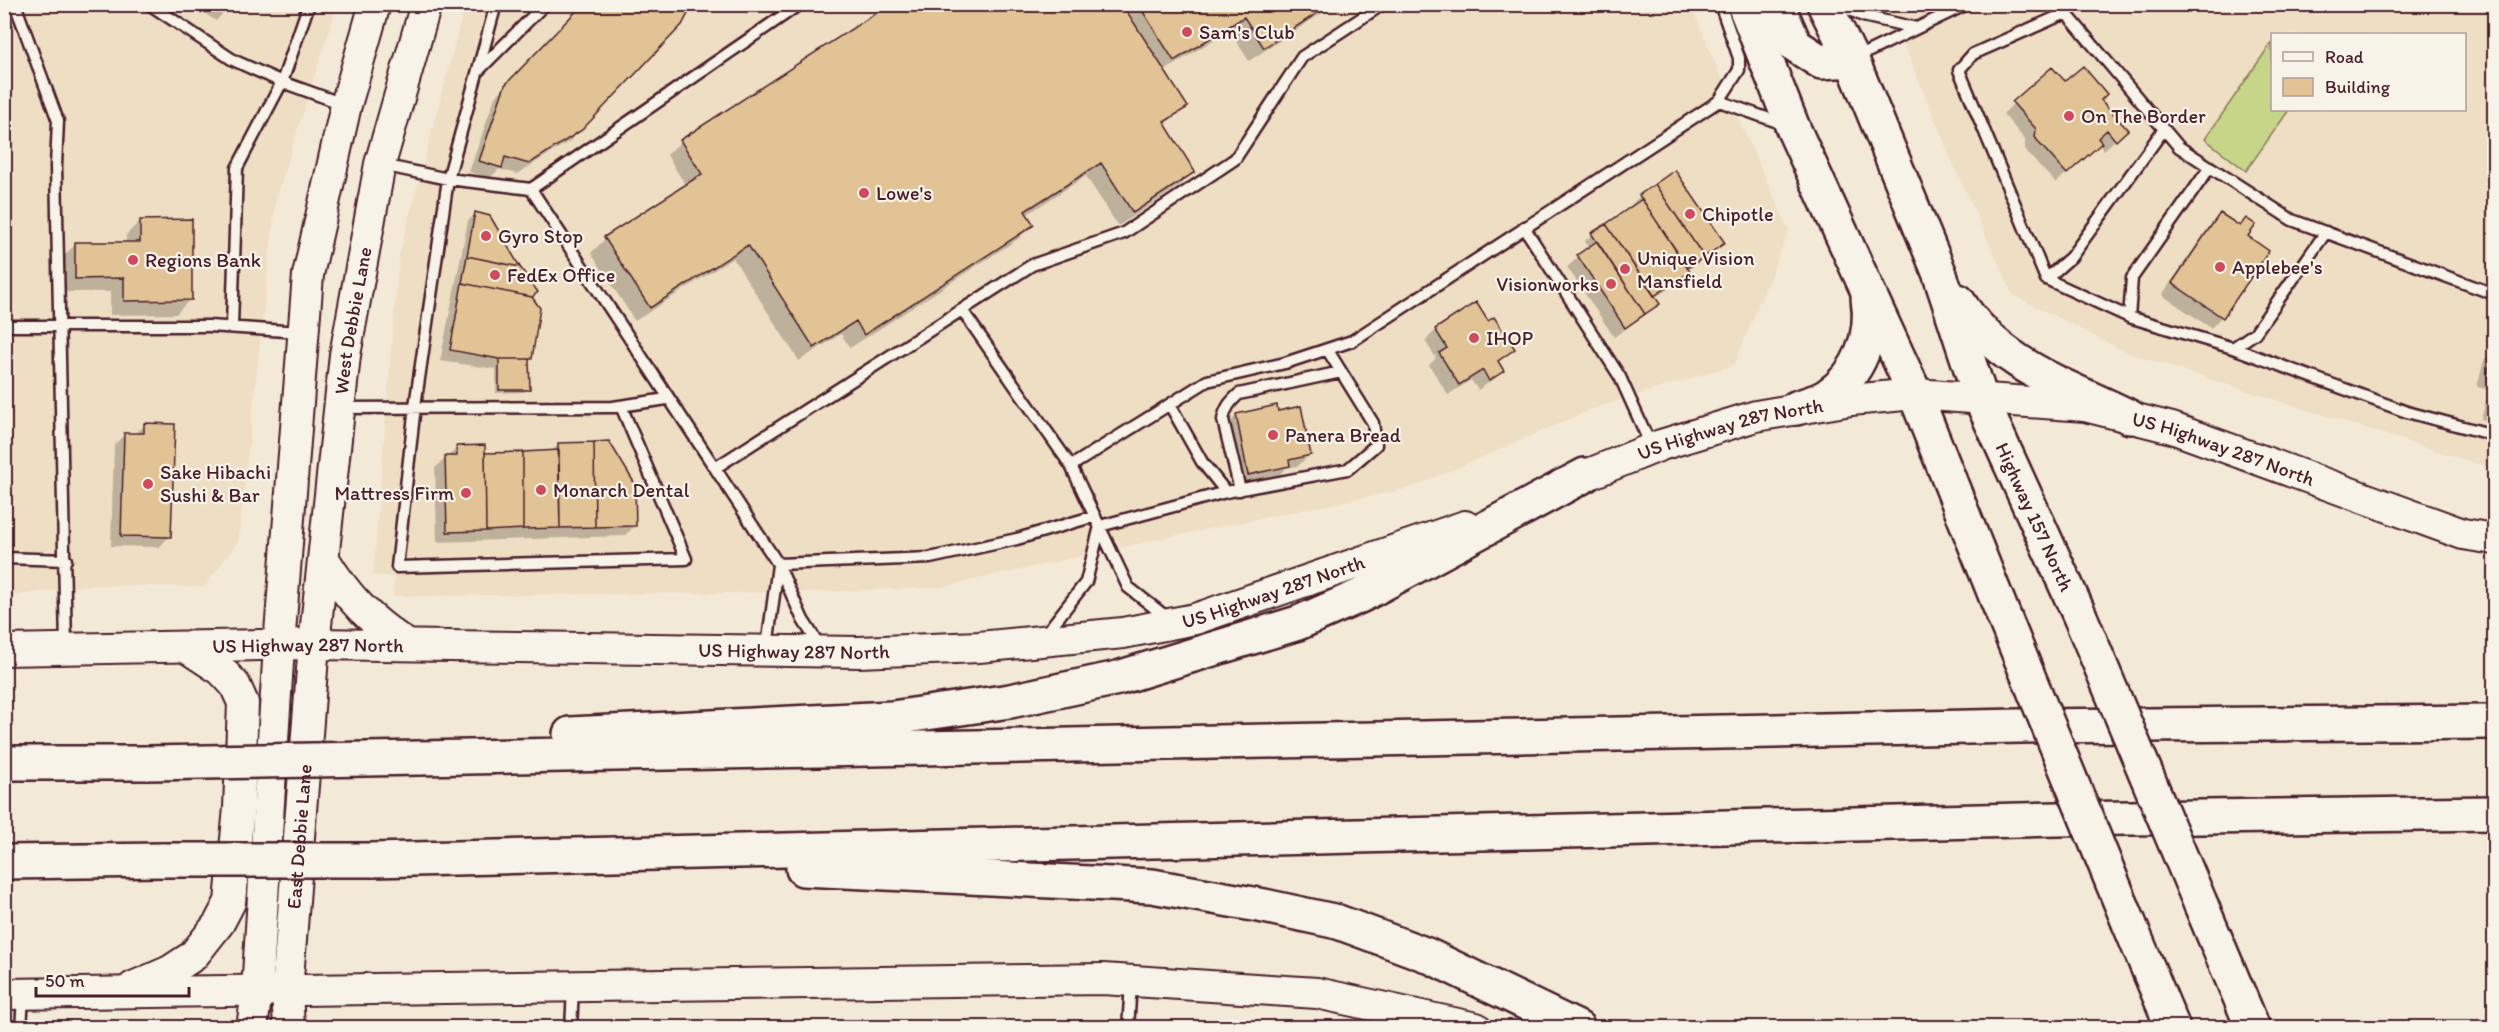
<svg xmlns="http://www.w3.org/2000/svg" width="2499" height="1032" viewBox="0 0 2499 1032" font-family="Itim,sans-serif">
  <rect width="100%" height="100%" fill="#f3e9d7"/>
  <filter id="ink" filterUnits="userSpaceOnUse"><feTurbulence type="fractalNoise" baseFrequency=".0167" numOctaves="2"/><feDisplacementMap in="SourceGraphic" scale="12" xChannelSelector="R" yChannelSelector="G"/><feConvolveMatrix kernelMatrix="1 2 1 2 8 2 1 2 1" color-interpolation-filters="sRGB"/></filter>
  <g filter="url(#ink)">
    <path fill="#eedec3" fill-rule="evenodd" d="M4 5H337L276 198 238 542 204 587 87 585 5 597Z
      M465 5H1691L1738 118 1789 230 1734 365 1597 407 1410 488 1154 540 942 587 818 592 393 596 394 577 373 575 399 256Z
      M1888 5H2494V469L2128 353 2013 295 1954 166ZM2272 34H2464V110H2272Z"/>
    <path fill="#c7d589" stroke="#887a5a" stroke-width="1.5" d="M2272 42V110H2289L2246 171 2205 139Z"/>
    <path fill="#0003" d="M196 4H231L216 21 195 7Z
      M585 4 581 129 570 141 517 174 499 169 490 178 469 172 495 97Z
      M892 4H1336L1249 61 1229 30 1163 72 1186 106 1164 125 1193 172 1179 186 1118 226 1086 176 1026 215 1032 225 1018 239 850 348 841 334 799 361 733 258 635 321 591 253 605 239 686 186 667 155 681 141Z
      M1363 4H1374L1366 9Z
      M2065 83 2099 100 2126 130 2104 150 2099 144 2056 183 2028 154 2025 148V140L2003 114 2013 104Z
      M1675 172 1723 243 1688 270 1678 282 1654 298 1658 304 1651 311 1614 337 1567 267 1589 248 1585 241 1592 235 1630 209 1629 207 1640 196Z
      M475 214 490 217 536 292 531 298V358L528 361V389L525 392 496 393V369L440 361 468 221Z
      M2220 215 2238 227 2246 220 2245 237 2267 251 2221 317 2211 328 2162 295 2210 225Z
      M140 221 190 299 176 314 110 315V292H61V258L76 244 126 243V235Z
      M1475 304 1488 323 1513 349 1497 363 1502 371 1491 381 1478 390 1471 380 1448 395 1429 365 1436 358 1425 341 1436 330Z
      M2494 342V422L2481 419 2489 390 2477 387 2484 360 2492 352Z
      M1277 412 1309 455 1298 466 1286 468 1278 476 1238 485 1226 426 1237 415Z
      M145 425 170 536 159 547 111 546 114 445 125 434H135Z
      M559 444 635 526 624 536 437 542 435 468 457 448 484 454 551 452Z"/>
    <path fill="#e1c395" stroke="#4a1f2b" stroke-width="1.5" d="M583 4H693L682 25 582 130 529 164 505 157 502 168 479 161 505 85Z
      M890 4H1122L1188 107 1164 122 1195 172 1133 213 1101 163 1025 211 1034 225 864 335 856 321 814 348 748 245 650 308 604 237 702 174 680 140Z
      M1138 4H1331L1264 48 1244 17 1174 61Z
      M2083 66 2107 94 2101 100 2128 130 2116 141 2107 130 2098 138 2102 143 2067 174 2039 143 2035 137 2036 129 2012 102 2052 67 2065 81Z
      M1675 170 1725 243 1704 257 1655 184Z
      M1655 184 1704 257 1688 268 1639 195Z
      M1642 199 1690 272 1654 296 1606 224Z
      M475 212 490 216 520 267 467 256Z
      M2220 213 2240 226 2246 218 2256 225 2248 236 2269 251 2223 318 2172 283Z
      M192 219V300L124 301V278L75 279V242H140V220Z
      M1606 224 1660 304 1645 314 1591 233Z
      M1597 241 1645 314 1625 328 1577 255Z
      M467 256 520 267 538 292 532 297 462 283Z
      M462 283 532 297 540 308 532 359H499L450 350Z
      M1476 302 1488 321 1494 317 1515 349 1498 361 1504 371 1489 381 1483 370 1459 385 1439 353 1447 348 1435 329Z
      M2494 348V378L2487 376Z
      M499 359H529L530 390H499Z
      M1277 405 1278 411 1301 406 1311 455 1289 460 1290 466 1248 475 1236 414Z
      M144 423 175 424 171 537 121 536 124 433H144Z
      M609 441 635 484 636 526 595 527 594 442Z
      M594 442 595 527 560 528 558 443Z
      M485 445 486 531 447 532 445 456H457L456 446Z
      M559 450 560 528 523 529V452Z
      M523 452V529L486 531 485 453Z"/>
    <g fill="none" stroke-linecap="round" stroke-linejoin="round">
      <defs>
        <path id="lane" d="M15 4 58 121 56 166 66 647
          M149 4 233 60 282 82 343 104
          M496 4 448 179 415 406 397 567 686 559 621 406
          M1838 4 1863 16 1916 28
          M2055 4 2066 13 2179 147 2292 220 2494 294
          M2066 13 1973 54 1959 70 2046 279 2071 257 2164 129
          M1853 59 1967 4
          M478 71 545 4
          M1719 101 1786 125
          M382 165 448 179 531 189 800 4
          M2210 167 2132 278 2129 317 2233 348 2255 333 2326 232
          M531 189 715 468
          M1524 227 1620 377 1652 448
          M2046 279 2129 317
          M962 310 1071 466 1128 587 1170 620
          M4 326H209L301 332
          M232 327 237 168 282 82 309 4
          M2233 348 2407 412 2494 435
          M1170 405 1202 462 1226 492 1348 469 1376 445 1373 423 1327 349
          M341 408 613 407 667 399
          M1071 466 1207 381 1285 363 1352 341 1719 101 1739 70V58L1720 4
          M1240 490 1223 420C1225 408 1230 402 1239 394L1341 372
          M1100 526 1226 492
          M4 558 66 560
          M778 564 930 558 1017 539 1095 516
          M1044 636 1086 582 1100 526
          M767 647 778 565
          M821 648 803 620 778 564 715 468 1032 265 1124 233 1235 159 1302 57 1383 4
          M21 1028 23 997
          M571 1028 573 989
          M1128 1028 1131 984"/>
        <g id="secondary">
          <path id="s1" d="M1562 485 1661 445 1756 416 1851 400 1915 394 2085 406 2172 428 2463 534 2494 539"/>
          <path d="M324 559C348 599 369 619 407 645"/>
          <path id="s2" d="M4 650 314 644 859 652 979 647 1123 633 1195 619 1465 526"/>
          <path d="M133 987 170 971 193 956 219 923 230 902 239 808 243 703 235 685 221 670 186 647"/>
          <path d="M4 994 1103 979 1317 993 1476 1028"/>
          <path d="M252 1028 257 991 279 646 308 275 346 105 375 4"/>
          <path id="s3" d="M289 1028 287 991 314 644 345 355 380 164 426 4"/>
        </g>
        <g id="primary">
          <path d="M1744 4 1793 128 1915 394 2004 617"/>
          <path d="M1777 4 1795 45 1821 62 1852 60"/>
          <path id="s4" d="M1824 4 1852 60 1939 272 1981 399 2079 614"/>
          <path d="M1958 301C1998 365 2065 385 2130 417"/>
          <path d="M1796 408C1806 404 1818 402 1827 396 1860 374 1874 336 1868 298"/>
          <path d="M2201 905 2253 1028"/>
          <path d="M2129 923 2173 1028"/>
        </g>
        <path id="highway" d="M570 734 892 718 1010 701 1118 678 1298 623 1362 595 1585 475
          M419 758 2020 726 2494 722
          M4 763H148
          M372 860 2058 819 2494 813
          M4 862 164 860
          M803 869 1152 886 1264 906 1338 922 1427 955 1578 1028"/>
      </defs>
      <use href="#lane" stroke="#4a1f2b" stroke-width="15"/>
      <use href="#secondary" stroke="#4a1f2b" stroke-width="34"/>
      <use href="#primary" stroke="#4a1f2b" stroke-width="38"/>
      <use href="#highway" stroke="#4a1f2b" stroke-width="38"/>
      <use href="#lane" stroke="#f7f3e8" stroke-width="10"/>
      <use href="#secondary" stroke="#f7f3e8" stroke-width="30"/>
      <use href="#primary" stroke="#f7f3e8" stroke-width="33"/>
      <use href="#highway" stroke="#f7f3e8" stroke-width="33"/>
      <defs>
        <path id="primary-bridge" d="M2079 614 2201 905
          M2004 617 2129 923"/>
        <path id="highway-bridge" d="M148 763 419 758
          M164 860H372"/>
      </defs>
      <use href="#primary-bridge" stroke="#4a1f2b" stroke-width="38" stroke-linecap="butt"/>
      <use href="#highway-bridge" stroke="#4a1f2b" stroke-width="38" stroke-linecap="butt"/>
      <use href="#primary-bridge" stroke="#f7f3e8" stroke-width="33"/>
      <use href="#highway-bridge" stroke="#f7f3e8" stroke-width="33"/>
    </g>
  </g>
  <g fill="#d1495b" stroke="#f7f3e8" stroke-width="2">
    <circle cx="1187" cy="32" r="6"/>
    <circle cx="2069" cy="116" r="6"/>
    <circle cx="864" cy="193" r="6"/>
    <circle cx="1690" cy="214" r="6"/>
    <circle cx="486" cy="236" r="6"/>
    <circle cx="133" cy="260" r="6"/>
    <circle cx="2220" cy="267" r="6"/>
    <circle cx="1625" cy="269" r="6"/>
    <circle cx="495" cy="275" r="6"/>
    <circle cx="1611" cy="284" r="6"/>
    <circle cx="1474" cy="338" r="6"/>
    <circle cx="1273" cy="435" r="6"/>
    <circle cx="148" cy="484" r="6"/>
    <circle cx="541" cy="490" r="6"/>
    <circle cx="466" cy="493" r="6"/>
  </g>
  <g text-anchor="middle" stroke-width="4.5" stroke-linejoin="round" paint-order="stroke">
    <g font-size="20" fill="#4a1f2b" stroke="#f7f3e8" text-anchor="start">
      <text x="1199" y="39">Sam's Club</text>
      <text x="2081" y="123">On The Border</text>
      <text x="876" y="200">Lowe's</text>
      <text x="1702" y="221">Chipotle</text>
      <text x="498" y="243">Gyro Stop</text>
      <text x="1637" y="265">Unique Vision<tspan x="1637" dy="23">Mansfield</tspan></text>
      <text x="145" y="267">Regions Bank</text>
      <text x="2232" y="274">Applebee's</text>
      <text x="507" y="282">FedEx Office</text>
      <text x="1599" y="291" text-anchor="end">Visionworks</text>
      <text x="1486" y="345">IHOP</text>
      <text x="1285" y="442">Panera Bread</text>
      <text x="160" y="479">Sake Hibachi<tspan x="160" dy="23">Sushi &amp; Bar</tspan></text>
      <text x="553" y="497">Monarch Dental</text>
      <text x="454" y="500" text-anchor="end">Mattress Firm</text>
    </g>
    <g font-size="20" fill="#4a1f2b" stroke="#f7f3e8">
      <text dy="7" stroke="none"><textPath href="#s3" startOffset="711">West Debbie Lane</textPath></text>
      <text dy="7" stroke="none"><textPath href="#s1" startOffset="178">US Highway 287 North</textPath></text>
      <text dy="7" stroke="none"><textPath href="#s1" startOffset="682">US Highway 287 North</textPath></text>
      <text dy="7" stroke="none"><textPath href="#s4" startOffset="555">Highway 157 North</textPath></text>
      <text dy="7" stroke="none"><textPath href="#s2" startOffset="1276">US Highway 287 North</textPath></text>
      <text dy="7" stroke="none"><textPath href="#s2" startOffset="304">US Highway 287 North</textPath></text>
      <text dy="7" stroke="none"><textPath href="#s2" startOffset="790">US Highway 287 North</textPath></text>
      <text dy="7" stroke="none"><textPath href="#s3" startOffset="192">East Debbie Lane</textPath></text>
    </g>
  </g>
  <rect width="2499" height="1032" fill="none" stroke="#f7f3e8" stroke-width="24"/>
  <rect x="12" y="12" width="2475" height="1008" fill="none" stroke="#4a1f2b" stroke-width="2" filter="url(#ink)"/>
  <rect x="2271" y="33" width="195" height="78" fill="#f7f3e8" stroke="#b29e9c" stroke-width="1.5"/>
  <rect x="2283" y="52" width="30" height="9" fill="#f7f3e8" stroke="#b29e9c" stroke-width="1.5"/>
  <text x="2325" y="63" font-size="18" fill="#4a1f2b">Road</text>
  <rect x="2283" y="78" width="30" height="18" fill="#e1c395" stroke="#b29e9c" stroke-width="1.5"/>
  <text x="2325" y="93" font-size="18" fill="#4a1f2b">Building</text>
  <path d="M36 987v9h153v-9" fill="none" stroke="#4a1f2b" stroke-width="3"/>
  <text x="45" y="987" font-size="18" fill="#4a1f2b" stroke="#f7f3e8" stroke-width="4.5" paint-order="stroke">50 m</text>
</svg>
